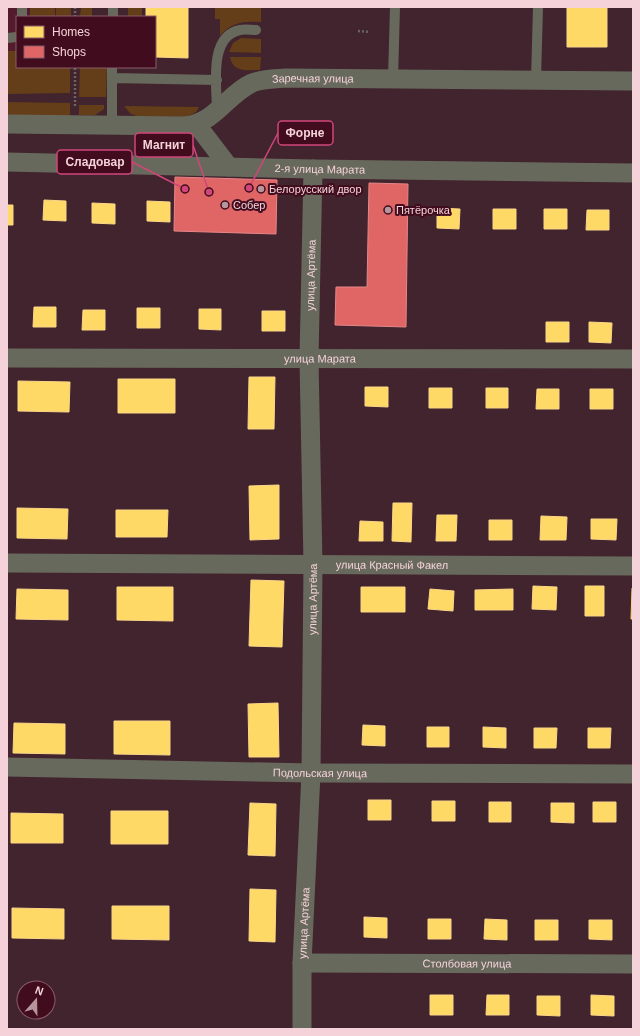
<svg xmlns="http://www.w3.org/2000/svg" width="640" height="1036" viewBox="0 0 640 1036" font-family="Arial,sans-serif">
  <rect width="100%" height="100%" fill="#41242d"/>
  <path fill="#531b2c" d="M7 7H56V17H17V51H7Z"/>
  <path fill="#643e19" d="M30 7H55V17H30Z
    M56 7H71V17H56Z
    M81 7H92V17H80Z
    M128 7H142V17H128Z
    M215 7 261 8V22C244 21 231 22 220 36V19H215Z
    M241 38 261 39V53L229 52 233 43Z
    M7 51H17V67H70V93L7 94Z
    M230 57H261L260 70C247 70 233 73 230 57Z
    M80 67H107L106 97H79Z
    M7 102 70 103V116H7Z
    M79 105H104V109L95 115H79Z
    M124 106 199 107 196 112 186 117 137 116 131 114Z"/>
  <path fill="#ffd966" stroke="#fcd788" d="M146 7H188V58L155 57V17H146Z
    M567 7H607V47H567Z
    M44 200 66 201V221L43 220Z
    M147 201 170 202V222L147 221Z
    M92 203 115 204V224L92 223Z
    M7 205H13V225H7Z
    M437 208 460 209 459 229 437 228Z
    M493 209H516V229H493Z
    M544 209H567V229H544Z
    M587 210H609V230H586Z
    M34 307H56V327H33Z
    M137 308H160V328H137Z
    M199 309H221V330L199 329Z
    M83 310H105V330H82Z
    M262 311H285V331H262Z
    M546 322H569V342H546Z
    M589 322 612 323 611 343 589 342Z
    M249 377H275L274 429H248Z
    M118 379H175V413H118Z
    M18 381 70 382 69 412 18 411Z
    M365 387H388V407L365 406Z
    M429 388H452V408H429Z
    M486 388H508V408H486Z
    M537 389H559V409H536Z
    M590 389H613V409H590Z
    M279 485V539L250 540 249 486Z
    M393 503H412L411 542 392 541Z
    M17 508 68 509 67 539 17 538Z
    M116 510H168L167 537H116Z
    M437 515H457L456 541H436Z
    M541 516 567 517 566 540H540Z
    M591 519H617L616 540 591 539Z
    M489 520H512V540H489Z
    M360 521 383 522V541H359Z
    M251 580 284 581 282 647 249 646Z
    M533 586 557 587 556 610 532 609Z
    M585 586H604V616H585Z
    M117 587H173V621L117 620Z
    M361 587H405V612H361Z
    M632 588H633V619H631Z
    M17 589 68 590V620L16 619Z
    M430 589 454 591 453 611 428 609Z
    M513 589V610H475V590Z
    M278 703 279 757H249L248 704Z
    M114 721H170V755L114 754Z
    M14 723 65 724V754L13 753Z
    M363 725 385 726V746L362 745Z
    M427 727H449V747H427Z
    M483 727 506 728V748L483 747Z
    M534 728H557L556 748H534Z
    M588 728H611L610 748H588Z
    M368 800H391V820H368Z
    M432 801H455V821H432Z
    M489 802H511V822H489Z
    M593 802H616V822H593Z
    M250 803 276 804 275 856 248 855Z
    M551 803H574V823L551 822Z
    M111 811H168V844H111Z
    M11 813 63 814V843H11Z
    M250 889 276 890 275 942 249 941Z
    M112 906H169V940L112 939Z
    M12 908 64 909V939L12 938Z
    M364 917 387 918V938L364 937Z
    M428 919H451V939H428Z
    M485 919 507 920V940L484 939Z
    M535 920H558V940H535Z
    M589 920H612V940L589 939Z
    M430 995H453V1015H430Z
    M487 995H509V1015H486Z
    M591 995 614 996V1016L591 1015Z
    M537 996H560V1016L537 1015Z"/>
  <path fill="#e06666" stroke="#e68688" d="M175 177 277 180 276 234 174 231Z
    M369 183 408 184 406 327 335 325 336 287H367Z"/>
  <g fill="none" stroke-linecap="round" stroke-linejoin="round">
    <path stroke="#6c6560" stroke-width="2.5" stroke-dasharray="2 2" stroke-linecap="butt" d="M75 17V7
      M358 31 370 32
      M75 106V67"/>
    <path stroke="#68695d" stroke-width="10" d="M22 7V17
      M113 17V7
      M7 38 17 37
      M112 78 217 80
      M393 79 395 7
      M536 80 538 7
      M217 111C217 87 208 36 240 30 245 29 251 30 256 30
      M112 124V67"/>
    <g stroke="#68695d" stroke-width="19">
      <path id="s1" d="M7 124 185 126C217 122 226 95 252 83 262 79 275 79 286 78L633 81"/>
      <path d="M197 125 229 167"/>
      <path id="s2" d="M7 162 313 169 633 173"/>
      <path id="s3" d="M7 358 633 359"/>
      <path id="s4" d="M7 563 633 566"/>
      <path id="s5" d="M7 767 311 773 633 774"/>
      <path id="s6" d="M302 963 633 964"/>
      <path id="s7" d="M302 1029V963L311 773 313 565 309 359 313 169"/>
    </g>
  </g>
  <g fill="#b6959d" stroke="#410d1e" stroke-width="1.5">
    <circle cx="261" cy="189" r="4"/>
    <circle cx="225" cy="205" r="4"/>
    <circle cx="388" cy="210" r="4"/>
  </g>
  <g text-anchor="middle" stroke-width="4" stroke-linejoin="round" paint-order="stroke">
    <g font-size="11" fill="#f5d2d9" stroke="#410d1e">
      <text dy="4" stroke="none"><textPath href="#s1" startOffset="320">Заречная улица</textPath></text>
      <text dy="4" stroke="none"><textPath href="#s2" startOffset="313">2-я улица Марата</textPath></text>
      <text dy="4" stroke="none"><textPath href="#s7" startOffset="754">улица Артёма</textPath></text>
      <text dy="4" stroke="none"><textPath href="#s3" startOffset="313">улица Марата</textPath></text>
      <text dy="4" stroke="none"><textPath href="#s4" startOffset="385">улица Красный Факел</textPath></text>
      <text dy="4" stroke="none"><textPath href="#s7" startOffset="430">улица Артёма</textPath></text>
      <text dy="4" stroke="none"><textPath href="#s5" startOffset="313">Подольская улица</textPath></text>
      <text dy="4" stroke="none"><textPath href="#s7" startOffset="106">улица Артёма</textPath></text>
      <text dy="4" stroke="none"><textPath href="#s6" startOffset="165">Столбовая улица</textPath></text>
    </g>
    <g font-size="11" fill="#f5d2d9" stroke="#410d1e" text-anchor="start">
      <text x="269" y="193">Белорусский двор</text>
      <text x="233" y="209">Собер</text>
      <text x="396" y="214">Пятёрочка</text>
    </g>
  </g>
  <path fill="none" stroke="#cf467a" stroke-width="1.5" d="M249 188L278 133M209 192L193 145M185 189L132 162"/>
  <g fill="#cf467a" stroke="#410d1e" stroke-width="1.5">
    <circle cx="249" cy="188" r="4"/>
    <circle cx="209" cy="192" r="4"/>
    <circle cx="185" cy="189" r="4"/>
  </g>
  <g fill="#410d1e" stroke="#cf467a" stroke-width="1.5">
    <rect x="278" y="121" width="55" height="24" rx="4"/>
    <rect x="135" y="133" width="58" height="24" rx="4"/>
    <rect x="57" y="150" width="75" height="24" rx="4"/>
  </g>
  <g font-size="12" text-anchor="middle" font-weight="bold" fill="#f5d2d9">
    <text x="305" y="137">Форне</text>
    <text x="164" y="149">Магнит</text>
    <text x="95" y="166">Сладовар</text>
  </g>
  <rect width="640" height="1036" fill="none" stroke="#f5d2d9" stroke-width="16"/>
  <rect x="16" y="16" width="140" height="52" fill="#410d1e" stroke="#895c69"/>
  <rect x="24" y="26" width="20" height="12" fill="#ffd966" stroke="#895c69"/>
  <text x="52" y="36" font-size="12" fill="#f5d2d9">Homes</text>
  <rect x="24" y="46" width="20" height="12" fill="#e06666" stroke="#895c69"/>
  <text x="52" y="56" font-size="12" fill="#f5d2d9">Shops</text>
  <g transform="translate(36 1000) rotate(20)"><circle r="19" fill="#410d1e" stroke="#895c69"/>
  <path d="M0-3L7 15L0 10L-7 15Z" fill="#b6959d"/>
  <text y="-6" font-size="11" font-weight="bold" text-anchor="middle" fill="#f5d2d9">N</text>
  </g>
</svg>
